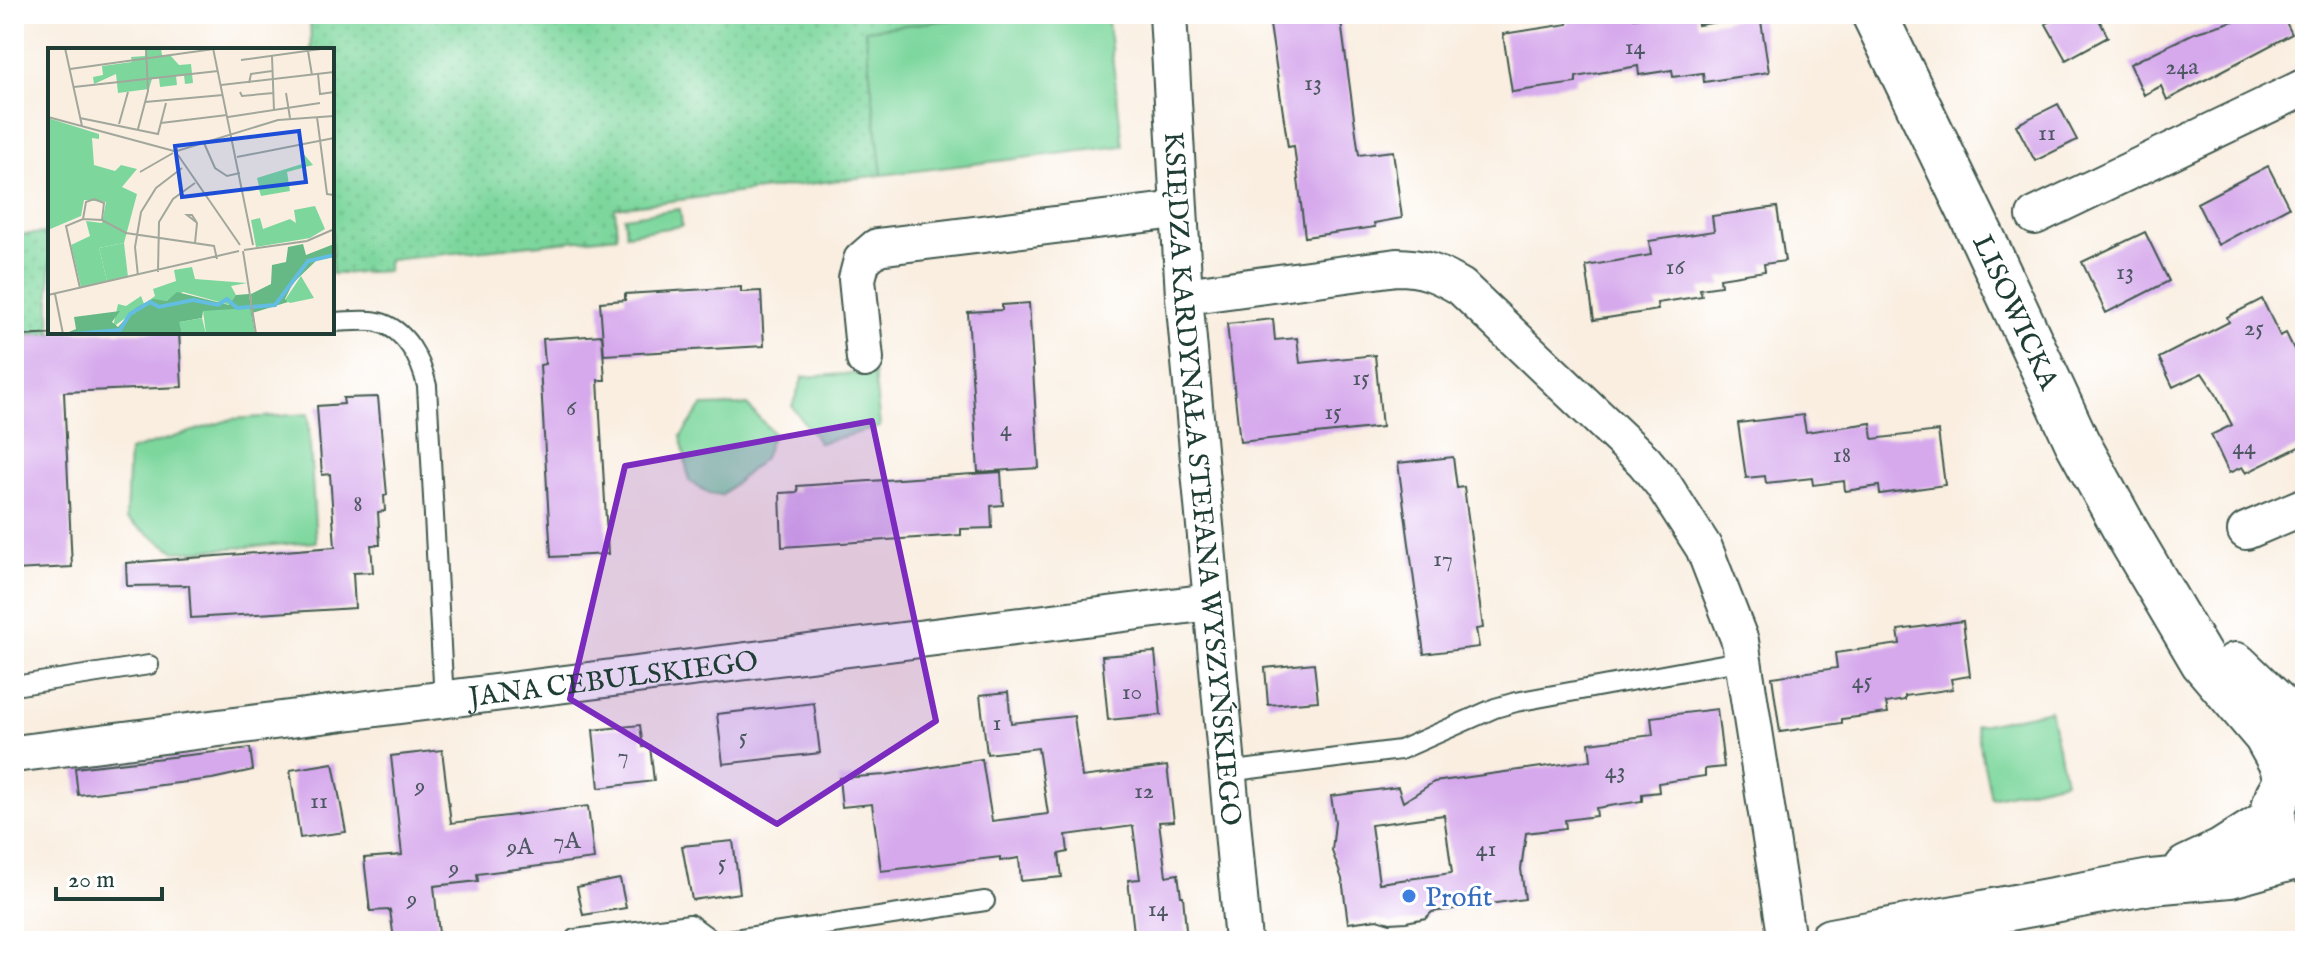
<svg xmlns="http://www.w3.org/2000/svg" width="2319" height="955" viewBox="0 0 2319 955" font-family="'IM FELL English',serif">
  <defs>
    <pattern id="grass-dots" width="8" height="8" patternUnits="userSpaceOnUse" patternTransform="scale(2)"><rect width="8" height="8" fill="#7dd79d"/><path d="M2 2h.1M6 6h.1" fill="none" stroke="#6cb988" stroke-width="1.8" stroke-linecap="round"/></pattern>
  </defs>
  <rect width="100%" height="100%" fill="#fff"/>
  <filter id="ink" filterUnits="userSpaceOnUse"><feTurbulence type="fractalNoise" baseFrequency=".0125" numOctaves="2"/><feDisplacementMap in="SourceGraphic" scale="16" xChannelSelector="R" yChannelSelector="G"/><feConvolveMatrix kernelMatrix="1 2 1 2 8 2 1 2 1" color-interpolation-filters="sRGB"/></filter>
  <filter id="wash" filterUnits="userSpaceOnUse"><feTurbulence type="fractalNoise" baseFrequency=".006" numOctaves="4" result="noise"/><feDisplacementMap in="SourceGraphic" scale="32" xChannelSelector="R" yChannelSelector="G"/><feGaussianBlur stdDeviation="1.8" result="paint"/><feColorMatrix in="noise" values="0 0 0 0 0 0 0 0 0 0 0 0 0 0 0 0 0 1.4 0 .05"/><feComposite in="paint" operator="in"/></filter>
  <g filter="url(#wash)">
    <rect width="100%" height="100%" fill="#f9eee0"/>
    <path fill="url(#grass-dots)" stroke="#4e8a68" stroke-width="2" d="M310 14H999L865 30 882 175 615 208 617 236 389 260 387 271 332 274V50H311Z
      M50 233V332L55 333 19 335 20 359 14 360V235Z"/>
    <path fill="#7dd79d" stroke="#4e8a68" stroke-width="2" d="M999 14H1107L1123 146 882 175 865 30Z
      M680 209 682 226 626 234 624 217Z
      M874 372 880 427 819 443 792 406 803 377Z
      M747 405 773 433 764 458 722 495 710 494 689 481 681 436 702 406Z
      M308 414 316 542 176 552 126 519 129 451 232 419Z
      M2050 710 2065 781 1991 798 1976 726Z"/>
    <g id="blocks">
      <path fill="#d6a9ec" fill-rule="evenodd" d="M1291 14H1340L1359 155 1393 151 1402 218 1374 223 1375 227 1305 237 1294 146 1288 147 1269 18Z
        M1567 14H1633L1634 18 1662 14H1696L1698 25 1760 15 1769 72 1704 82 1703 73 1673 77 1672 70 1639 75 1638 66 1576 77V83L1512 92 1503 34 1568 24Z
        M2063 14H2096L2108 37 2066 60 2046 24Z
        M2234 14H2282L2292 34 2167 100 2161 86 2144 95 2130 64 2194 33 2237 20Z
        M2058 104 2077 140 2035 161 2016 125Z
        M2268 166 2289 207 2218 245 2197 203Z
        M1777 207 1785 261 1764 264 1765 271 1720 278 1721 286 1700 289 1702 296 1657 303 1658 310 1594 320 1586 266 1651 255 1649 241 1714 231 1712 216Z
        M2145 232 2169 281 2106 313 2082 262Z
        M741 287V292L761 291 764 346 604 355 600 302 625 300V294Z
        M2262 299 2280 336 2286 333 2305 372V444L2246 473 2242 467 2229 473 2211 435 2232 425 2216 394 2202 373 2173 387 2159 358 2229 322 2227 317Z
        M1029 303 1039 468 978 472 968 312 1002 310V305Z
        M1273 319 1275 340 1297 338 1300 363 1375 355 1382 427 1240 442 1227 324Z
        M56 332H179L182 387 64 392 72 567 14 570V361H22L21 336 56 334Z
        M602 335 605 380H598L608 554 551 557 540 365 545 364 543 339Z
        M378 397 387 495 384 496 385 511 378 512 380 545H371L373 572 353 573 355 608 191 618 189 585 127 586 126 563 335 547 330 474 322 475 317 406 344 404 343 398Z
        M1803 415 1806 432 1871 423 1873 439 1938 431 1945 485 1880 494 1879 486 1845 491 1844 481 1813 485 1812 478 1766 483 1765 476 1746 478 1738 423Z
        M1453 457 1457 488 1464 487 1483 628 1476 629 1479 647 1424 654 1398 463Z
        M1001 472 1003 505 991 506 992 528 961 529V535L782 547 780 493 798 492 797 486Z
        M1963 621 1970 676 1951 679 1953 689 1905 696V700L1886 703 1888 713 1842 719V723L1780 732 1772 677 1837 668 1835 653 1900 644 1898 630Z
        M1155 652 1161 715 1108 720 1102 656Z
        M1314 663 1318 701 1268 705 1265 668Z
        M1008 692 1011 723 1074 716 1082 777 1167 766 1174 821 1159 822 1166 876 1178 874 1181 896H1183L1187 941H1135L1128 880 1140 879 1133 826 1066 835 1068 852 1059 854 1062 877 1021 881 1019 858 1000 861V857L881 871 872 804 842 807 839 778 885 775 982 759 992 821 1048 814 1038 748 987 754 980 695Z
        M814 703 820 753 723 764 717 714Z
        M1717 709 1724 767 1705 769V776L1658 783 1659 792 1642 794V801L1596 808 1597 816 1565 820 1566 828 1526 833 1521 869 1525 899 1432 912 1426 918 1406 922 1390 923 1377 919 1348 923 1342 879 1332 851 1335 822 1331 796 1398 787 1403 802 1434 782 1591 760 1589 743 1653 735 1651 717ZM1444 815 1452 873 1379 883 1371 825Z
        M640 725 643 747 650 746 654 781 599 788 593 730Z
        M250 748 253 770 212 779 78 795 75 768Z
        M442 750 451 823 588 806 594 859 477 874 478 881 434 886 439 934 394 940 390 910 370 911 364 858 402 855 391 756Z
        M333 763 346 832 300 838 290 770Z
        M733 841 740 893 692 900 682 846Z
        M620 879 626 908 583 915 577 887Z"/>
    </g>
  </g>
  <g filter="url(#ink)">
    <use href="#blocks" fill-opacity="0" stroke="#40584e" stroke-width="2"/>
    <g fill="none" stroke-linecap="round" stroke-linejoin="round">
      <defs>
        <path id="service" d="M332 322C347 322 363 319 378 322 406 329 421 360 427 386L444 701
          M14 686 149 665
          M1227 772 1400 750 1495 708 1516 702 1744 660
          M575 939 690 924 713 941
          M721 941 985 901"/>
        <g id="minor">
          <path id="s1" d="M1168 14 1184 296 1243 941"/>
          <path d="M2035 216 2305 87"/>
          <path d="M1184 296 1397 267C1423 267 1439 274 1461 287L1644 461 1663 484 1704 548 1740 641 1787 941"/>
          <path d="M865 359 857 279 862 260 877 247 1177 210"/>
          <path d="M2246 531 2305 506"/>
          <path id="s2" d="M14 754 1210 602"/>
        </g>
        <path id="tertiary" d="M2187 868 2221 852 2273 819
          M1831 941 2151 882 2230 875 2295 857"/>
        <g id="secondary">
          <path id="s3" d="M1874 14 1984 241 2077 442 2127 533 2203 662 2266 736 2281 763 2287 782"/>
          <path d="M2236 665 2305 731"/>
          <path d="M2305 770C2263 790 2263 841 2305 861"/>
        </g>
      </defs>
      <use href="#service" stroke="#40584e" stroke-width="22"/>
      <use href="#minor" stroke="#40584e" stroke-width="40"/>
      <use href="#tertiary" stroke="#40584e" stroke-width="48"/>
      <use href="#secondary" stroke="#40584e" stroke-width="48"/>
      <use href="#service" stroke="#fff" stroke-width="18"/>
      <use href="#minor" stroke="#fff" stroke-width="36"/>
      <use href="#tertiary" stroke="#fff" stroke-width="44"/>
      <use href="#secondary" stroke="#fff" stroke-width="44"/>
    </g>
  </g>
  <path fill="#7b2cbf" fill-opacity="0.2" stroke="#7b2cbf" stroke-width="6" stroke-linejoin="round" d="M872 421 936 721 777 824 570 699 625 466Z"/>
  <circle fill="#3f7fe0" stroke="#fff" stroke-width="3" cx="1409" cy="896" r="8"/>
  <g text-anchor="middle" stroke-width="6" stroke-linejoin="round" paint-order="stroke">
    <g font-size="24" fill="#4d5862">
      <text x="1635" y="54">14</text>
      <text x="2182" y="74">24a</text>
      <text x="1313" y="90">13</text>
      <text x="2047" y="140">11</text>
      <text x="1675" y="274">16</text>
      <text x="2125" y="279">13</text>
      <text x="2254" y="335">25</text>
      <text x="1361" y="385">15</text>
      <text x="571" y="415">6</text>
      <text x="1333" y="419">15</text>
      <text x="1006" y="436">4</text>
      <text x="2244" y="454">44</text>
      <text x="1842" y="462">18</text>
      <text x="358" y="511">8</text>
      <text x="1443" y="566">17</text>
      <text x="1862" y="688">45</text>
      <text x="1132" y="699">10</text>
      <text x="997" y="730">1</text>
      <text x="743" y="744">5</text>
      <text x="623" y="763">7</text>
      <text x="1615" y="778">43</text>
      <text x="420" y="793">9</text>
      <text x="1144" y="798">12</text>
      <text x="319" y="808">11</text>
      <text x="567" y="848">7A</text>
      <text x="520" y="854">9A</text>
      <text x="1486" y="856">41</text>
      <text x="722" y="870">5</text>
      <text x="454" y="875">9</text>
      <text x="412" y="906">9</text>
      <text x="1158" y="916">14</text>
    </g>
    <g font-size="28" fill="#1f3d34" stroke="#fff">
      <text dy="10" stroke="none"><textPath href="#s3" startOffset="330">LISOWICKA</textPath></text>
      <text dy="10" stroke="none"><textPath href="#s1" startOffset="466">KSIĘDZA KARDYNAŁA STEFANA WYSZYŃSKIEGO</textPath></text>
      <text dy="10" stroke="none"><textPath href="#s2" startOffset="604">JANA CEBULSKIEGO</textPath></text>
    </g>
    <g font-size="28" fill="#366cbe" stroke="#fff" text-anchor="start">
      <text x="1425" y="906">Profit</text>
    </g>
  </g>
  <g transform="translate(48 48)">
    <rect width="286" height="286" fill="#f9eee0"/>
    <path d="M97 0H113L114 7H122L131 17 143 16 145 35 137 36 136 27 128 28 129 37 112 39 111 30 104 31 101 41 70 45 68 26 46 36 45 29 55 27 54 18 84 14 83 9 97 8ZM0 70 51 86V91L44 90 46 117 67 123 73 117 89 121 74 139 89 146 76 195 51 200 59 233 33 239 23 197 42 188 38 173 54 175 58 154 36 152 33 168 0 182ZM254 104 265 117 239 124 242 143 213 148 211 141 198 144 211 138 209 130 254 116ZM144 219 147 231 199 235 183 238 188 247 182 257 135 244 119 253 102 252 65 279 70 256 78 258 93 248 96 256 107 248 105 241 128 233 126 222ZM253 228 266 250 242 255 237 252Z" fill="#7dd79d"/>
    <path d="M255 196 258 207 286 196V209L269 212 245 235 237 251 240 254 204 265 203 246 223 236 224 217 238 214 240 199ZM129 244 181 257 188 247 201 246 207 286 155 263 154 270 132 274 134 286H16L28 281 26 269 72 263 64 274 70 279 89 259 105 251 119 253Z" fill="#66b884"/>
    <path d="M154 270 158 286H134L131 274Z" fill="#7dd79d"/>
    <path d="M267 158 277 181 262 190 208 199 203 172 212 170 215 181 242 171 248 175 246 162ZM76 195 80 229 59 233 51 200ZM202 260 207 286H158L155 263Z" fill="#7dd79d"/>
    <path fill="none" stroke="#63bde1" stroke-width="4" d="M25 286 72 282 82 266 102 254 111 259 145 252 170 257 179 251 189 260 227 257 260 213 286 207"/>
    <path fill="none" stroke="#a2a79b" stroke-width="2" d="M17 0 34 78M165 0 205 197M260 3 264 27M224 8 226 63M193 12 280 0M22 21 166 1M270 26 272 46 286 44M201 35 203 26 224 23M173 37 286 24M26 39 170 23M192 44 194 48 225 45M238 45 242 70M97 54 175 47M0 69 126 103M180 69 272 55M269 69 279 146 286 147M32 70 110 86 118 55M113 75 179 67M71 76 80 44M90 81 100 43 98 0M156 95 167 120 179 128 192 125M129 103 230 72 286 68M130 107 192 197M189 109 286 90M92 124 125 105M35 171 38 154 46 151 56 155 54 172M147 195 149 175 144 167H139L148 174M196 202 259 193 284 182M195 203 208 286M110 224 111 174 125 151 147 135M90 228 87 199 93 164 108 140 134 120M32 240 18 178 35 171 54 172 78 185 166 198 169 211M7 246 15 286M0 247 191 203"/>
    <path fill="#1d4ed8" fill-opacity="0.15" stroke="#1d4ed8" stroke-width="4" d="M251 83 258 134 134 149 127 98Z"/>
    <rect width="286" height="286" fill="none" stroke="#1f3d34" stroke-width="4"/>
  </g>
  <rect width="2319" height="955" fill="none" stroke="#fff" stroke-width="48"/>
  <path d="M56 887v12h106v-12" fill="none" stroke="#1f3d34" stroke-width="4"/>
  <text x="68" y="887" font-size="24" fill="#1f3d34" stroke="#ffffff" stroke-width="6" paint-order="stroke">20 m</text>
</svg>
